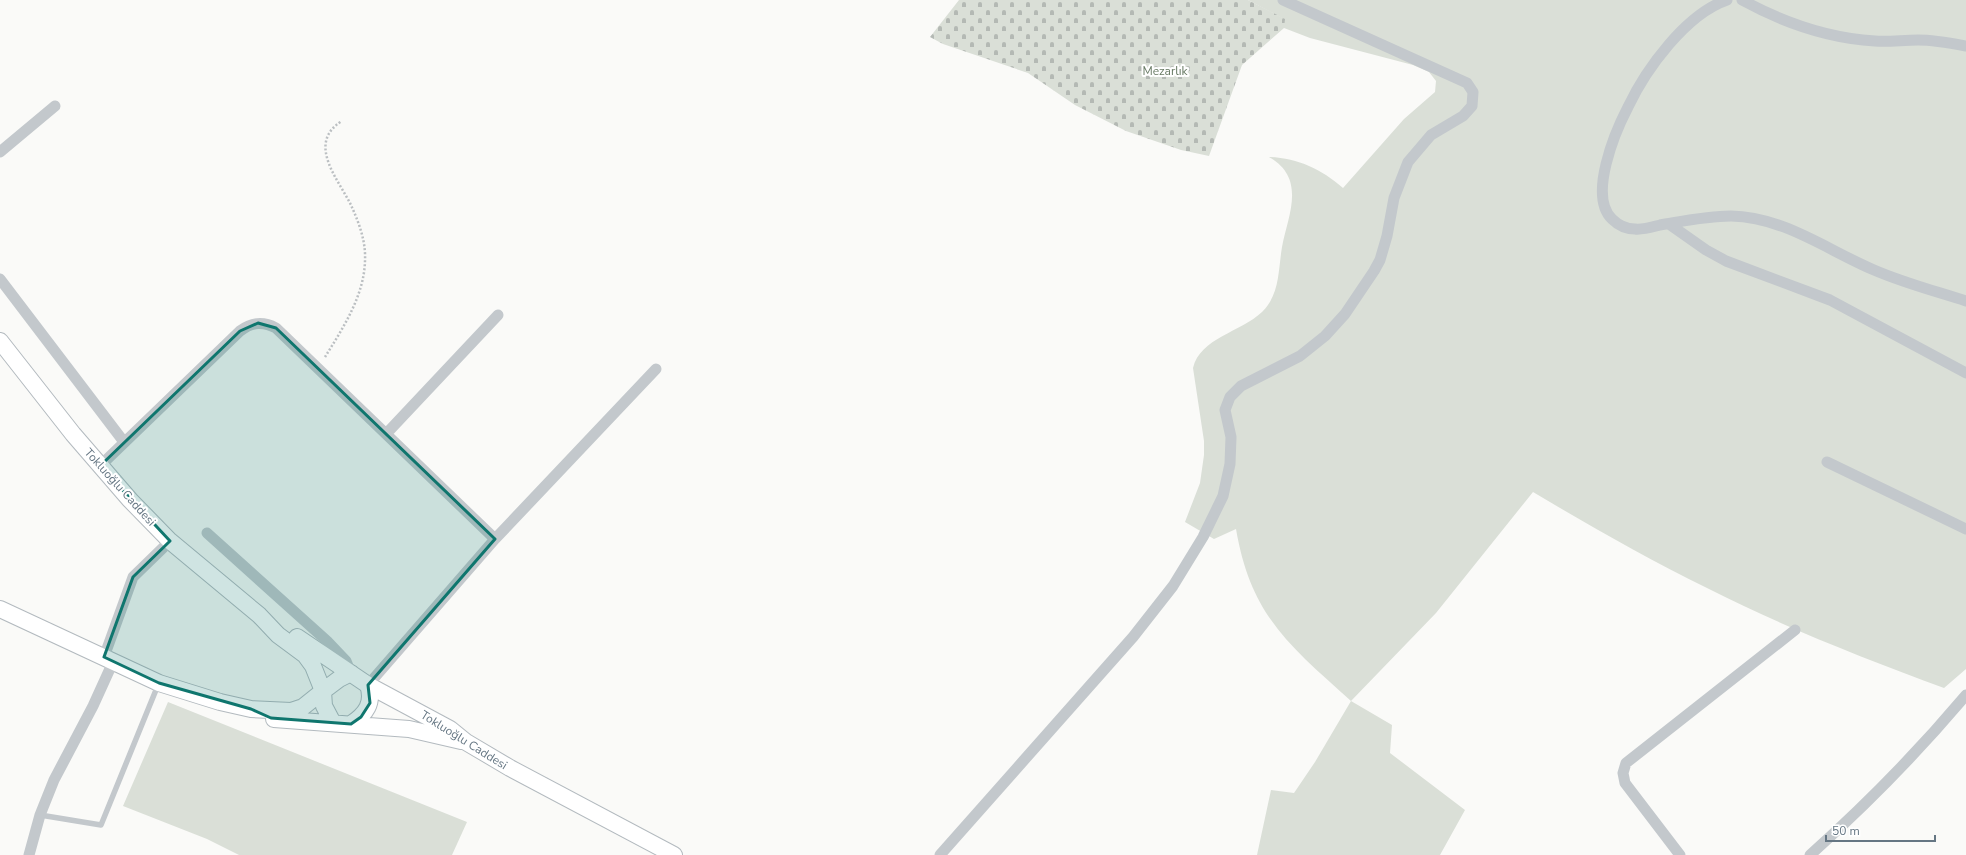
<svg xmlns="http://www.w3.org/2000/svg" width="1966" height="855" viewBox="0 0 1966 855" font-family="'Nunito Sans',sans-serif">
  <defs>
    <pattern id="cemetery-stones" width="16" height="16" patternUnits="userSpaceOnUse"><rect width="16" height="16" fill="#dadfd7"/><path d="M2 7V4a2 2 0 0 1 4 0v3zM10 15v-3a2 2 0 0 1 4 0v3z" fill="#b4b9b4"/></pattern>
  </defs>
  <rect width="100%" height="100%" fill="#fafaf8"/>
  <path fill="#dadfd7" d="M1248 0H1966V669L1944 688C1863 658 1784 627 1707 588 1648 559 1590 526 1533 492L1436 613 1351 701 1392 725 1390 753 1465 810 1440 855H1257L1271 790 1294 793 1315 762 1351 701C1289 645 1251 616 1236 529L1214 539 1185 522 1200 483 1204 455V441L1193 368C1200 338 1241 332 1262 312 1280 294 1278 271 1282 247 1288 215 1307 179 1269 157 1298 158 1321 169 1343 188L1404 119 1435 92 1436 81 1429 72 1413 65 1310 38 1284 28V19Z
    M168 702 467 822 452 855H239L207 839 123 806Z"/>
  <path fill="url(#cemetery-stones)" d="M959 0H1248L1285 19 1284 28 1242 65 1209 156 1181 150 1126 131 1075 105 1028 73 943 44 930 37Z"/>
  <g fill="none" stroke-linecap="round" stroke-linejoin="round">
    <defs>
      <path id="secondary" d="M0 341 73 434 130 500 170 541 259 615 278 635 305 655 313 666 323 691 303 707 291 711 251 709 220 702 159 683 0 609
        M297 637 368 685 450 729 466 742 510 768 674 855
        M274 719 409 729 461 741
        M333 723 324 706 323 691 339 679 351 673
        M351 724C366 714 374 703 368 685"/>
    </defs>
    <use href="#secondary" stroke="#b3babf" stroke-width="18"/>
    <path stroke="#bbbfc2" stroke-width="2.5" stroke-dasharray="2 2" stroke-linecap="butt" d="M325 357C343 328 364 296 365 261 366 241 359 223 351 205 338 179 306 143 342 121"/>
    <path stroke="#c3c8cc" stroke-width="5.5" d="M40 815 101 825 158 685"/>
    <path stroke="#c3c8cc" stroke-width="11" d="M1727 0C1686 14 1646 69 1628 107 1615 132 1588 196 1612 219 1618 225 1626 229 1635 229 1643 230 1652 227 1660 225 1684 221 1707 216 1731 216 1784 217 1827 250 1874 270 1904 283 1935 291 1966 301
      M1742 0C1784 23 1827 38 1875 41 1889 42 1903 40 1918 40 1933 40 1950 43 1966 46
      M0 152 55 106
      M1669 224 1706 250 1726 261 1830 300 1966 373
      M0 279 124 442
      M386 434 498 315
      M1827 462 1966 529
      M100 466 240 331C252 322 263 321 276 328L495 539
      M207 533 327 641 346 661 351 673
      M104 657 133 577 170 541
      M368 685 495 539 656 369
      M29 855 40 815 54 780 93 706 113 662
      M940 855 1133 637 1173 586 1203 537 1223 496 1230 464 1231 437 1225 410 1230 397 1241 386 1300 356 1325 336 1345 314 1374 271 1380 260 1387 236 1394 198 1408 162 1431 135 1463 116 1472 106 1473 92 1467 83 1283 0
      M1680 855 1625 783 1623 773 1626 763 1795 630
      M1810 855C1866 805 1918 752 1966 695"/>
    <use href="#secondary" stroke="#fff" stroke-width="16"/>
  </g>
  <path fill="#0f766e" fill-opacity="0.2" stroke="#0f766e" stroke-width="3" stroke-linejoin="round" d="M258 323 276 328 495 539 368 685 370 703 361 717 351 724 271 718 251 709 159 683 104 657 133 577 170 541 100 466 240 331Z"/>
  <g text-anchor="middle" stroke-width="4" stroke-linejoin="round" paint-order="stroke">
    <g font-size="12" fill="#687a64" stroke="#fff">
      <text x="1165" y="75">Mezarlık</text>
    </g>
    <g font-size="12" fill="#657683" stroke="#fff">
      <text transform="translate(120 487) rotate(48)" y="4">Tokluoğlu Caddesi</text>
      <text transform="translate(464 740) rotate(32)" y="4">Tokluoğlu Caddesi</text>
    </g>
  </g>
  <path d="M1826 835v6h109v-6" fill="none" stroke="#657683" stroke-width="2"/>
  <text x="1832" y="835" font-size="12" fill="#657683" stroke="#ffffff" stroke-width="3" paint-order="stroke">50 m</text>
</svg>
